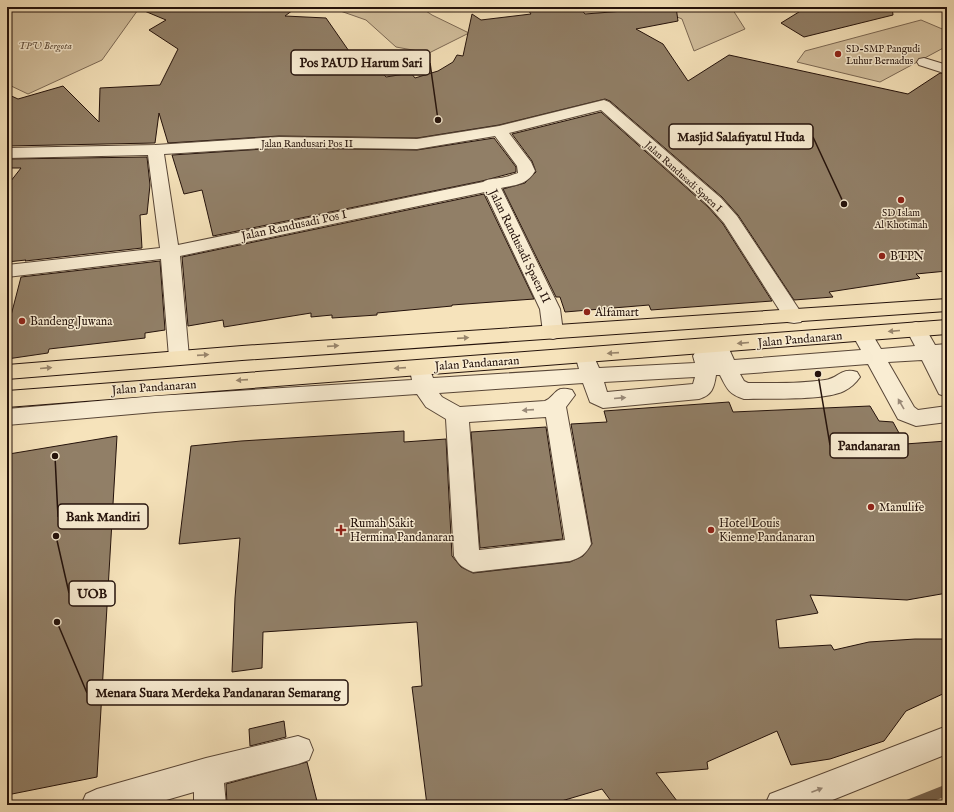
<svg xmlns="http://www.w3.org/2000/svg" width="954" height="812" viewBox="0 0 954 812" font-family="'IM FELL English',serif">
  <rect width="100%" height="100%" fill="#f6e3bb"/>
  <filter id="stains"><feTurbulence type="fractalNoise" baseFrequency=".005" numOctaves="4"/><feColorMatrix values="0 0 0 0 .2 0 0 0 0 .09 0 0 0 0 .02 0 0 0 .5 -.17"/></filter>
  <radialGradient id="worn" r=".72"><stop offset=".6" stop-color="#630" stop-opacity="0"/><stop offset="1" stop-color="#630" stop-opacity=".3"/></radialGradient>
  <path fill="#d2bf9d" stroke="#7b6854" d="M7 7H140L102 60 28 94 7 84Z
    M329 7H420L432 15 469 33 429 53 396 47 366 20Z
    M653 7H731L745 29 694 51 682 19Z
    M921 20 947 31V46L880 82 797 62 805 51Z"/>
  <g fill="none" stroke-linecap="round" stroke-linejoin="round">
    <path fill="#776551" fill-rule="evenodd" d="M947 784V796L923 805H902L904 801Z"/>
  </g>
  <path fill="#917f67" stroke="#24120b" d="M135 7H297L285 16 326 18 351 54 364 52 386 77 411 73 415 78 438 71 453 62 457 55 463 56 472 14 481 20 531 14 526 7H562L566 10 581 9 585 14 676 7 678 21 636 29 663 44 688 81 729 55 908 94 940 73 947 75V271L916 274 920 278 829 292 833 297 794 300 738 215 722 197 610 101 605 99 499 125 417 138 279 136 168 143 159 113 155 143 7 146V94L18 99 63 86 99 122 100 88 160 85 178 49 149 30 166 20Z
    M807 7H892L893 15 804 37 781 23Z
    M601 112 708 207 723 224 772 301 651 310 649 305 565 312 560 297H556L503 189 525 183 536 172 532 161 512 134Z
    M494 138 516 167V172L482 181 213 236 202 190 184 194 172 155 279 148 417 150Z
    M147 157 150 185 147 214 140 215 142 248 25 261 26 260 7 262V186L21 168H7V159Z
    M484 194 534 299 452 305V306L377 313V315L332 318V315L311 317V313L224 327 223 320 188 326 182 257Z
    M160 261 165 330 145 333V338L49 349 48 353 7 359V331L21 277Z
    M729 402 733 412 870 406 879 421 893 422 905 444 947 441V593L907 600 810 595 818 613 776 620 779 648 831 645 834 650 869 642 915 639H947V692L906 711 884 741 830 759 791 765 777 731 707 762 708 769 656 773 680 805H614L602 789 548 805H427L412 687 422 686 417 622 263 632 262 668 232 672 235 598 240 538 179 544 191 446 241 441 404 431V442L446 439 452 556 461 567 473 573 570 562 583 556 592 544 571 424 607 422 604 411Z
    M546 427 563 539 480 548 471 432Z
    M117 436 97 777 7 795V467L9 454Z
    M284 721 286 737 250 746 249 729Z
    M307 762 318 805H227L226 784Z"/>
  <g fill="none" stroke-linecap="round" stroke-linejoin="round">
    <defs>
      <path id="minor" d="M924 58 947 65V74L919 65 917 62 919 59Z
        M604 100 609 102 721 198 737 216 804 317 801 322 794 323 787 322 724 223 709 206 601 110 509 133 531 162 535 171C527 185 515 185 501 188L560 309 563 332 560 337 553 339 546 337 543 332 540 309 485 192 180 256 189 357 186 362 179 364 172 362 169 357 161 259 7 277V265L160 248 148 155 7 158V148L155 145 279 137 417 139 499 126ZM495 136 517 166 518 173C514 174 510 176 505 177 498 179 489 178 483 182L178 245 164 154 279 147 417 149Z
        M916 322 923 324 935 345 947 344V358H943L947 367V397L939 394 922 360 888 362 914 407 918 410 947 406V422L916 426 898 419 868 364 740 374 744 381 748 383C773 383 800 384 825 380 839 378 841 367 857 372L860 377C856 383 850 388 844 391 824 401 768 398 744 399 729 394 727 389 720 375H716C714 388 712 395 699 399L603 408 590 402 583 383 439 393 442 397 460 407 545 401C557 395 554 385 572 390L575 395 566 407 591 544C586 554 580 558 570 561L473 572C463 568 459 565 454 556L446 419 426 407 417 394 155 412 7 425V409L155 396 412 380 411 375 414 370 422 368 430 370 433 378 579 369 577 362 580 357 587 355 594 357 599 368 695 363 693 356 696 351 703 349 710 351 708 345 711 340 718 338 725 340 734 360 861 350 852 334 855 329 862 327 869 329 881 349 915 346 906 329 909 324ZM695 377 693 384 607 392 604 382ZM546 417 565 540 479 550 469 422Z
        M947 726V754L820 805H765L770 794Z
        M298 736 309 740 313 750 309 760 298 764 224 783 226 805H194V792L149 805H81L86 794 97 789 206 758Z"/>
      <path id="major" d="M947 299V311L242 360 7 379V365L242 346Z
        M947 320V334L7 407V391Z"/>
    </defs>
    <use href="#minor" stroke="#584637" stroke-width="2"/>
    <use href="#major" stroke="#24120b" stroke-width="2"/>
    <use href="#minor" fill="#f9edd3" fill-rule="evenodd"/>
    <use href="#major" fill="#f6e3bb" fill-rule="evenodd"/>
  </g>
  <defs><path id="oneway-solid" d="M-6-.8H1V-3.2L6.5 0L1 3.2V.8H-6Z"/></defs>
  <g fill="#98856c">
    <use href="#oneway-solid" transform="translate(894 331) rotate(175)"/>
    <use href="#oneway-solid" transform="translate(463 338) rotate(-4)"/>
    <use href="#oneway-solid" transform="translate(743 343) rotate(175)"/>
    <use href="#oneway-solid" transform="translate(333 346) rotate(-4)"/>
    <use href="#oneway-solid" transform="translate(613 353) rotate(176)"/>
    <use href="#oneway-solid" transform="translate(203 355) rotate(-4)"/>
    <use href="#oneway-solid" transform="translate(46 368) rotate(-5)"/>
    <use href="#oneway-solid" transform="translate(400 368) rotate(176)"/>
    <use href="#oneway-solid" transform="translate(242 380) rotate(176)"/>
  </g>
  <g fill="#998a79">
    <use href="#oneway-solid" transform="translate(620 398) rotate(-5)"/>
    <use href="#oneway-solid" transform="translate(901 404) rotate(-120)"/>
    <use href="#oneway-solid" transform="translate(528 410) rotate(176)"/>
    <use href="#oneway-solid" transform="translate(817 790) rotate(-21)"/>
  </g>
  <g fill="#8f2418" stroke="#f9edd3" stroke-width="1.5">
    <circle cx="838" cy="54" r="4"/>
    <circle cx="901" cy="200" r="4"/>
    <circle cx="882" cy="256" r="4"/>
    <circle cx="587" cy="312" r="4"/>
    <circle cx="22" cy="321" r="4"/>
    <circle cx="871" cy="507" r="4"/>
    <path d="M339 524h4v4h4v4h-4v4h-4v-4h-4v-4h4z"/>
    <circle cx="711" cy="530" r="4"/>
  </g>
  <g text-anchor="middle" stroke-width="3" stroke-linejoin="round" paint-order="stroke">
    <g font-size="10" font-style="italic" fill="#614f3e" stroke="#f9edd3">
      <text x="45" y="49">TPU Bergota</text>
    </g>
    <g font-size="10" fill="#24120b" stroke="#f9edd3" text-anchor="start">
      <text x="846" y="52">SD-SMP Pangudi<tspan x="846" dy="12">Luhur Bernadus</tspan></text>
      <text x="901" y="216" text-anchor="middle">SD Islam<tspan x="901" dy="12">Al Khotimah</tspan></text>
    </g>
    <g font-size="10" fill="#24120b" stroke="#f9edd3">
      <text x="307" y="147">Jalan Randusari Pos II</text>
      <text transform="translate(684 176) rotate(42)" y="4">Jalan Randusadi Spaen I</text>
    </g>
    <g font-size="12" fill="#24120b" stroke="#f9edd3">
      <text transform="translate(294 225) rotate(-12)" y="4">Jalan Randusadi Pos I</text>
      <text transform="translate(520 246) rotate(64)" y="4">Jalan Randusadi Spaen II</text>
      <text transform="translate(800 339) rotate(-5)" y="4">Jalan Pandanaran</text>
      <text transform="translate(477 363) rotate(-4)" y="4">Jalan Pandanaran</text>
      <text transform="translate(154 387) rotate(-4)" y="4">Jalan Pandanaran</text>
    </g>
    <g font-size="12" fill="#24120b" stroke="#f9edd3" text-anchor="start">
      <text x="890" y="260">BTPN</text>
      <text x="595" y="316">Alfamart</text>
      <text x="30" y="325">Bandeng Juwana</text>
      <text x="879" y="511">Manulife</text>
      <text x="350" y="527">Rumah Sakit<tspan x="350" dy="14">Hermina Pandanaran</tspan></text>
      <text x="719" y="527">Hotel Louis<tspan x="719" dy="14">Kienne Pandanaran</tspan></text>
    </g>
  </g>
  <path fill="none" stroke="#24120b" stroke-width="1.5" d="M438 120L430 63M844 204L813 137M818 374L830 445M55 456L58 517M56 536L69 593M57 622L87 693"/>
  <g fill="#24120b" stroke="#f9edd3" stroke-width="1.5">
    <circle cx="438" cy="120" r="4"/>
    <circle cx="844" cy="204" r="4"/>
    <circle cx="818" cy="374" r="4"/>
    <circle cx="55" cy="456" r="4"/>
    <circle cx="56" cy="536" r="4"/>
    <circle cx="57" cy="622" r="4"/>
  </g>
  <g fill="#f9edd3" stroke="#24120b" stroke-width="1.5">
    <rect x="291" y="50" width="139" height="25" rx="4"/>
    <rect x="669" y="124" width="144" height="25" rx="4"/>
    <rect x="830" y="433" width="78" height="25" rx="4"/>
    <rect x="58" y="504" width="90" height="25" rx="4"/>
    <rect x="69" y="581" width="46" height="25" rx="4"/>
    <rect x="87" y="680" width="261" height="25" rx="4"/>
  </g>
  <g font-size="13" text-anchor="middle" font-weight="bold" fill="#24120b">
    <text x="361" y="67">Pos PAUD Harum Sari</text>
    <text x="741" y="141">Masjid Salafiyatul Huda</text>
    <text x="869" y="450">Pandanaran</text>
    <text x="103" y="521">Bank Mandiri</text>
    <text x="92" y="598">UOB</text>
    <text x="218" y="697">Menara Suara Merdeka Pandanaran Semarang</text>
  </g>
  <rect width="954" height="812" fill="none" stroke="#f6e3bb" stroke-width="24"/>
  <rect x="8" y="8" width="938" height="796" fill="none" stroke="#24120b" stroke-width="2"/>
  <rect x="12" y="12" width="930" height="788" fill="none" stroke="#24120b"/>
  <rect width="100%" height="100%" filter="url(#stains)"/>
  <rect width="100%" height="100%" fill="url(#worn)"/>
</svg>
